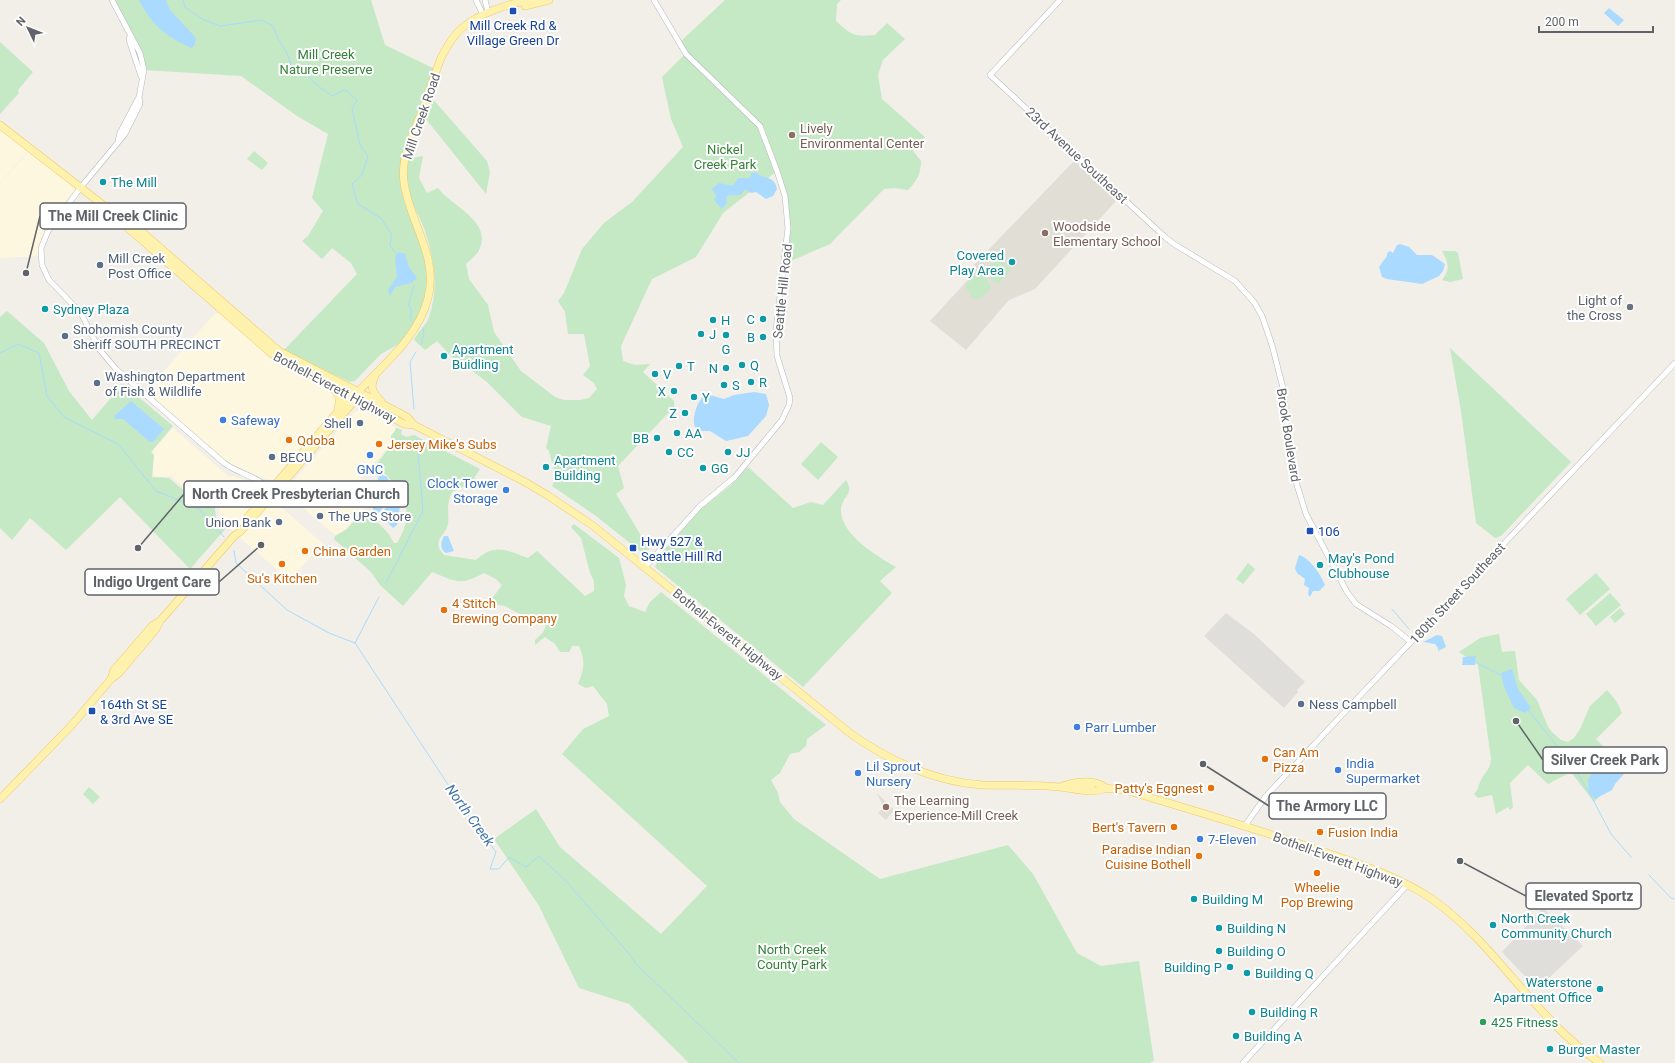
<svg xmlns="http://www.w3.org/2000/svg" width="1675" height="1063" viewBox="0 0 1675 1063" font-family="Roboto,sans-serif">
  <rect width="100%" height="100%" fill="#f1efe8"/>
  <path fill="#fef7e0" d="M0 128 29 150 0 183Z
    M31 149 81 187 48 231 41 256 0 258V184Z
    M215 313 221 314 268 355 333 393 337 398 336 407 273 480 265 479 228 463 148 393 150 387Z
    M362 410 380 419 382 417 387 420 386 422 395 427V430L391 437V444L361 478 378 493 344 531 335 535 287 494 288 487 354 412Z
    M173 428 229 477 233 476 257 485 261 494 280 506 323 544 295 574 283 575 220 520 219 501 213 496H209L202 491 189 492 171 476 156 477 153 474 154 455 152 452Z"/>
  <path fill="#e0deda" d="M1226 613 1254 634 1305 682 1297 690 1298 692 1284 708 1204 636Z
    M1543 908 1583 946 1537 989 1502 952Z"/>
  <path fill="#e1ded6" d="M1075 160 1118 199 1035 289 1009 300 966 350 930 321 975 272 971 268Z
    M877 793 894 810 886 820 878 813 882 809V804Z"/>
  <path fill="#c5e8c5" d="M112 0H371L385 45 437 70 406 154 403 180 425 245 430 290 406 340 381 354 355 381 350 382 283 351 357 274 351 263 332 248 322 259 302 241 308 236 323 211 312 198 328 134 297 116 241 76 144 70 140 53Z
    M725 0H841L837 4 836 21C851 35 854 37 875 35L887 23 905 39 883 60 878 75 882 99 925 137 913 151 921 161C921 173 917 181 908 190L894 188 884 189 830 244 784 264C788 226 789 208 777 171L723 213 696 257 652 279 621 346 623 361 635 365 650 364 643 372 674 401V407L618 466 624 488 616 494 649 549 645 555 596 516 552 486 556 479 549 451 546 448 551 426 522 417 487 382 467 367 457 363 437 341 425 350 414 340C418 331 426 326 429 317 440 286 433 250 421 221 416 210 409 199 407 187 405 178 406 169 407 159L423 156 419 178 427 193 438 188C452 207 493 221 479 250 477 255 470 260 466 264L469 279 488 305 494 332 521 371 555 397 564 400H580L589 398 597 389 594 383 583 375 590 366 584 334H568L565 312 558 301 564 293 582 249 604 223 632 202 683 147 671 119 662 77 685 54 679 43Z
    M0 42 33 72 18 90 19 93 0 114Z
    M431 97 487 161 490 172 486 194 426 119 424 115Z
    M254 151 268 163 262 170 247 159Z
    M1442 251H1455L1458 253 1463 279 1450 282 1442 280C1451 269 1448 262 1442 251Z
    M998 257 1011 270 998 284 987 274 990 270 988 267Z
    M978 272 987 280 991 287 982 298 973 299 965 286Z
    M7 311 44 343 69 391 92 420 123 384 173 426 151 452 154 455 152 477 169 478 188 494 214 499 216 518 227 527 190 569 120 497 66 550 30 518 12 540 0 528V317Z
    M1450 348 1571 462 1501 536 1495 538 1476 523 1461 411Z
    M397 428 402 430 401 434 406 437 414 435 480 469 471 483 452 492C450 497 448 502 448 508 448 513 449 519 448 524 446 536 430 540 444 555L476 560C495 543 506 550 528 558L537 551 585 596 594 591V581L590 573 581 538 571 527 574 524 619 558 626 585 624 596 629 606 645 612 650 602 661 592 826 725 807 739 806 746 799 752 790 754 780 773 771 780 778 793 780 802 794 819 880 879 1008 845 1033 874 1077 953 1101 966 1139 961 1154 1061 1149 1063H689L629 1004 579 988 539 906 494 839 536 809 560 847 661 934 707 886 562 754 583 729 609 716 607 704 593 686 586 688 578 684C584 668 586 662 579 646H572L569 652H560L555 644 545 637 535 645V640C543 633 548 629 545 617L535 616 529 619 505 606 489 603 502 585 496 579 484 573C459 586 457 582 432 572L403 606 380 585 371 572 334 539 335 536 347 529 363 511C369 514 383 527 387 532 390 535 391 539 394 543H397C418 508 401 489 376 465L391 445V436Z
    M821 442 838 457 818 480 801 464Z
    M748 467 793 508 811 502 823 505 846 480C855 495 843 495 841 508 839 534 877 556 896 567L880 581 892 593 803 687 655 567 659 557 700 510 731 485Z
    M1248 563 1255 569 1243 584 1236 579Z
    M1596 573 1610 589 1580 615 1566 599Z
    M1610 593 1621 605 1596 626 1586 614Z
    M1620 608 1625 614 1615 623 1610 617Z
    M1499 634 1502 652 1515 651 1519 680 1537 700 1548 727 1553 733 1561 740 1568 742 1574 738 1580 729 1590 706 1607 690 1617 702 1622 713 1596 739 1626 769 1594 802 1571 772 1548 784 1528 765 1510 783 1513 807 1510 810 1508 807 1496 814 1492 795 1478 798 1474 794C1478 790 1478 787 1480 782 1484 773 1491 769 1491 759L1478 665 1459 652 1480 638Z
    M89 787 100 797 93 804 83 794Z"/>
  <path fill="#aadaff" d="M139 0H166L170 10 196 38 194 46 191 48C164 35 153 26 139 0Z
    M1609 8 1624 20 1618 26 1604 13Z
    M754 172C756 172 758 174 760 175 767 179 775 177 777 189L773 196 766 199 756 192 751 193 745 189 741 195H730L726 197 727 203 722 209 714 200 716 196 712 189 719 183 733 186 738 178H750L751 174Z
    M1400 244 1409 247 1417 255H1432L1445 264 1443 271 1439 276 1422 284 1387 279 1382 277 1379 267 1387 256V253L1390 251 1393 253 1397 245Z
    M399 252 405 254 409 267 417 278 411 283 395 287 390 296 388 290 397 277 395 257Z
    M754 392 766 394 769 405 766 416 748 436 726 441 710 431H701L695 427C691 418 698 399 706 394L724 399 734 395Z
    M131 401 164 429 153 442H150L123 419H115L114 416Z
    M383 475 387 477 394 493 378 514 373 511V507L385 492 384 488 377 482 379 476Z
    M394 497H396L400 506 397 525 393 528 380 515Z
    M444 536H448L454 551 446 553C439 548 441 542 444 536Z
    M1299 555C1310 558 1321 575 1325 585L1319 591H1313L1310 597 1308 594 1309 588 1304 585 1305 579 1297 573 1295 568Z
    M1437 635 1442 636 1446 647 1440 650 1435 644 1423 642Z
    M1476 656 1475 665H1462L1463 657Z
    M1512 669 1518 689 1531 708 1525 713 1514 708 1504 687 1501 673Z
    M1610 763 1624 774 1615 784 1612 790 1595 799 1589 792 1588 779 1595 769Z"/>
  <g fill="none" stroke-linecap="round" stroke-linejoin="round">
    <path stroke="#aadaff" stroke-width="1" d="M183 0 185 7 202 19 220 26 262 20 273 26 278 39 287 53 292 68 306 72 314 83 332 96 344 90 347 91 357 100 352 109 360 145 368 156 362 175 352 184 358 204 381 218 392 235 390 245 397 255
      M411 322V308L408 306 414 286
      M421 344 424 334 423 328
      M0 353 18 344 39 353 47 396 64 417 118 444 156 491 198 508 224 537
      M414 409 410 362 416 352
      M234 551 236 563 287 610 329 633 355 643 466 812 496 852 490 869H499L509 857 526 867 539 856 566 881 631 956 636 964 739 1063
      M386 583 423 511 417 439
      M1392 609 1409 629
      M355 643 379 597
      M1438 647 1439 651
      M1477 663 1501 675
      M1528 710 1571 763 1589 792 1611 834 1631 857
      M1649 875 1671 898 1675 899"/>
    <defs>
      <path id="minor" d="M112 0 140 53 144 70 139 97 140 104 125 134 81 187 48 231 41 248 42 265 49 280 81 313 99 349 116 369 224 463C239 474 257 476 271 490
        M476 0 483 15
        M485 0 488 12
        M1060 0 990 75 1165 237 1174 244 1235 281 1254 302 1262 316 1272 345 1283 388 1292 469 1306 514 1347 592 1356 604 1391 626 1411 642
        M130 36 129 40 141 76
        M118 141 120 133 139 97
        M645 567 700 506 735 477 782 420 789 405 790 398 777 356 776 330 788 228 785 196 777 171 760 126 686 54 654 0
        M1244 827 1266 796 1353 703 1675 363
        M1243 1063 1408 884"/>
      <path id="major" d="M525 6 549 0
        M0 125 116 215 128 228 272 354 404 424 414 425
        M116 215 134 225 279 351 394 410 407 417 414 425 525 482 547 495 592 525 851 734C890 761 935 782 983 785 1008 786 1034 784 1059 787 1074 788 1091 795 1106 788
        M375 376C369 387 373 393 381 401
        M333 388 340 398 338 409
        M245 520 353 394
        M111 679 114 670 152 626 160 621 235 535 240 532 356 399 359 391C384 364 419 336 428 298 439 256 409 222 404 182 400 156 416 128 425 104 430 89 435 73 441 58 446 48 453 36 461 29 479 13 508 4 530 0
        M1079 783 1085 787H1091
        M1060 787C1073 781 1095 779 1106 788
        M1103 788 1125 790C1191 810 1257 829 1321 851 1360 864 1398 876 1432 899 1496 944 1535 1019 1600 1063
        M0 799 71 726 111 679 119 673 156 629 160 621"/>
    </defs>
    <use href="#minor" stroke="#b5b8bc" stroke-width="6"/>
    <use href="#major" stroke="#f2c960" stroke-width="8"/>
    <use href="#minor" stroke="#fff" stroke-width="5"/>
    <use href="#major" stroke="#fff2af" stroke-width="7"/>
  </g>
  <g fill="#1a4fb4" stroke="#fff" stroke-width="1.5">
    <rect x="509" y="7" width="8" height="8" rx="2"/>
    <rect x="1306" y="527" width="8" height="8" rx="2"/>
    <rect x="629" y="544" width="8" height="8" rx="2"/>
    <rect x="88" y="707" width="8" height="8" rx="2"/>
  </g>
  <g fill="#8d6e63" stroke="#fff" stroke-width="1.5">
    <circle cx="792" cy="135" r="4"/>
    <circle cx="1045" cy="233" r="4"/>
    <circle cx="886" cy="807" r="4"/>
  </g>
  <g fill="#0f9aa8" stroke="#fff" stroke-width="1.5">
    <circle cx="103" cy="182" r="4"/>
    <circle cx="1012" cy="262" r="4"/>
    <circle cx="45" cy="309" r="4"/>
    <circle cx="763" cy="319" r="4"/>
    <circle cx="713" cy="320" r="4"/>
    <circle cx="701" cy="334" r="4"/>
    <circle cx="726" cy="335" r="4"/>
    <circle cx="763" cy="337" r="4"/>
    <circle cx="444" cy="356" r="4"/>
    <circle cx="742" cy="365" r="4"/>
    <circle cx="679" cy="366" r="4"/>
    <circle cx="726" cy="368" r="4"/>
    <circle cx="655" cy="374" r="4"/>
    <circle cx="751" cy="382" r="4"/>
    <circle cx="724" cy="385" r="4"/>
    <circle cx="674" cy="391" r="4"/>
    <circle cx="694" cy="397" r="4"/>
    <circle cx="685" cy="413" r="4"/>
    <circle cx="677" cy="433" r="4"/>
    <circle cx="657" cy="438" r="4"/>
    <circle cx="669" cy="452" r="4"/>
    <circle cx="728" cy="452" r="4"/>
    <circle cx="546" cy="467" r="4"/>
    <circle cx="703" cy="468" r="4"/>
    <circle cx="1320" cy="565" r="4"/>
    <circle cx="1194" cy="899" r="4"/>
    <circle cx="1493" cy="925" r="4"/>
    <circle cx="1219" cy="928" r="4"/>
    <circle cx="1219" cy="951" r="4"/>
    <circle cx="1230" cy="967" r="4"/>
    <circle cx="1247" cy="973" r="4"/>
    <circle cx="1600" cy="989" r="4"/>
    <circle cx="1252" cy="1012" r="4"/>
    <circle cx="1236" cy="1036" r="4"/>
    <circle cx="1550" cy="1049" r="4"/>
  </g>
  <g fill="#5c6f8a" stroke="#fff" stroke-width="1.5">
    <circle cx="100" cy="265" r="4"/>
    <circle cx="65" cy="336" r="4"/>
    <circle cx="97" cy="383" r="4"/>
    <circle cx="360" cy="423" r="4"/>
    <circle cx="272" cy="457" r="4"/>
    <circle cx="320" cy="516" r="4"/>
    <circle cx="279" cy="522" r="4"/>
    <circle cx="1301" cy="704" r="4"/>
  </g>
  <circle fill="#6b7280" stroke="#fff" stroke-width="1.5" cx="1630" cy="307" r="4"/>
  <g fill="#3f7fe0" stroke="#fff" stroke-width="1.5">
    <circle cx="223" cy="420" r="4"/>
    <circle cx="370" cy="455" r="4"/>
    <circle cx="506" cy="490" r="4"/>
    <circle cx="1077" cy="727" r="4"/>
    <circle cx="1338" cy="770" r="4"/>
    <circle cx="858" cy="773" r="4"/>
    <circle cx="1200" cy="839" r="4"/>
  </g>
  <g fill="#e8710a" stroke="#fff" stroke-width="1.5">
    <circle cx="289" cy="440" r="4"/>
    <circle cx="379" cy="444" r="4"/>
    <circle cx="305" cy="551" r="4"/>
    <circle cx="282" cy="564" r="4"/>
    <circle cx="444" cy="610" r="4"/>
    <circle cx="1265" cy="759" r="4"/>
    <circle cx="1211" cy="788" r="4"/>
    <circle cx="1174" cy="827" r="4"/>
    <circle cx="1320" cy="832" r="4"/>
    <circle cx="1199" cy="856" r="4"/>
    <circle cx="1317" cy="873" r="4"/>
  </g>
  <circle fill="#2e9e5b" stroke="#fff" stroke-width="1.5" cx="1483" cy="1022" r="4"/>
  <g text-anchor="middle" stroke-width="4" stroke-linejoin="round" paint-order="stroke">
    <g font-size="13" fill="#164399" stroke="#fff" text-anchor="start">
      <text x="513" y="30" text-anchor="middle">Mill Creek Rd &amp;<tspan x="513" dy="15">Village Green Dr</tspan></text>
      <text x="1318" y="536">106</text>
      <text x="641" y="546">Hwy 527 &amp;<tspan x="641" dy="15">Seattle Hill Rd</tspan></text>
      <text x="100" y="709">164th St SE<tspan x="100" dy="15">&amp; 3rd Ave SE</tspan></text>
    </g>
    <g font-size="13" fill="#348238" stroke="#fff">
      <text x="326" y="59">Mill Creek<tspan x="326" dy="15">Nature Preserve</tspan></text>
      <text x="725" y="154">Nickel<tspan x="725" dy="15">Creek Park</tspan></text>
      <text x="792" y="954">North Creek<tspan x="792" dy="15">County Park</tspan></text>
    </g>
    <g font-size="13" fill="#5f6368" stroke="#fff">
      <text transform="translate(421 116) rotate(-71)" y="5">Mill Creek Road</text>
      <text transform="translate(1077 155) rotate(43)" y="5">23rd Avenue Southeast</text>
      <text transform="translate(782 291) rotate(-84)" y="5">Seattle Hill Road</text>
      <text transform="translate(335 387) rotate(28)" y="5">Bothell-Everett Highway</text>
      <text transform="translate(1289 435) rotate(81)" y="5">Brook Boulevard</text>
      <text transform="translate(1457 593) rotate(-47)" y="5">180th Street Southeast</text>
      <text transform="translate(728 634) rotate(39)" y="5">Bothell-Everett Highway</text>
      <text transform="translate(1338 859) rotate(20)" y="5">Bothell-Everett Highway</text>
    </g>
    <g font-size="13" fill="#785e54" stroke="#fff" text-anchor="start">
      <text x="800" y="133">Lively<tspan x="800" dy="15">Environmental Center</tspan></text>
      <text x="1053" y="231">Woodside<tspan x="1053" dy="15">Elementary School</tspan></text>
      <text x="894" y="805">The Learning<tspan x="894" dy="15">Experience-Mill Creek</tspan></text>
    </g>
    <g font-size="13" fill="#0d838f" stroke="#fff" text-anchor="start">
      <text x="111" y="187">The Mill</text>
      <text x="1004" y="260" text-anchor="end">Covered<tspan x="1004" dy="15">Play Area</tspan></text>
      <text x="53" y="314">Sydney Plaza</text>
      <text x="755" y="324" text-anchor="end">C</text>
      <text x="721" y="325">H</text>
      <text x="709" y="339">J</text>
      <text x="755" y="342" text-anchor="end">B</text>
      <text x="452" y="354">Apartment<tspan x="452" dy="15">Buidling</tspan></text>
      <text x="726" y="354" text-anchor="middle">G</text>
      <text x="750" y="370">Q</text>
      <text x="687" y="371">T</text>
      <text x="718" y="373" text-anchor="end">N</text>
      <text x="663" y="379">V</text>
      <text x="759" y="387">R</text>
      <text x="732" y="390">S</text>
      <text x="666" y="396" text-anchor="end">X</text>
      <text x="702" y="402">Y</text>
      <text x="677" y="418" text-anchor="end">Z</text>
      <text x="685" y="438">AA</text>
      <text x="649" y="443" text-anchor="end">BB</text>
      <text x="677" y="457">CC</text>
      <text x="736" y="457">JJ</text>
      <text x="554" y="465">Apartment<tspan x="554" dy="15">Building</tspan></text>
      <text x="711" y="473">GG</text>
      <text x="1328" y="563">May's Pond<tspan x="1328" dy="15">Clubhouse</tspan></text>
      <text x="1202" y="904">Building M</text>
      <text x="1501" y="923">North Creek<tspan x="1501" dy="15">Community Church</tspan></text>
      <text x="1227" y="933">Building N</text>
      <text x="1227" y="956">Building O</text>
      <text x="1222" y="972" text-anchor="end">Building P</text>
      <text x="1255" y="978">Building Q</text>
      <text x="1592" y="987" text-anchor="end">Waterstone<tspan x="1592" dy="15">Apartment Office</tspan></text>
      <text x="1260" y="1017">Building R</text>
      <text x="1244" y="1041">Building A</text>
      <text x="1558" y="1054">Burger Master</text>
    </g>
    <g font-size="13" fill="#4e5e75" stroke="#fff" text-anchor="start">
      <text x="108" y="263">Mill Creek<tspan x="108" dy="15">Post Office</tspan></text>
      <text x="73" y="334">Snohomish County<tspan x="73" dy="15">Sheriff SOUTH PRECINCT</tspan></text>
      <text x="105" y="381">Washington Department<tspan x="105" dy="15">of Fish &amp; Wildlife</tspan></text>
      <text x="352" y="428" text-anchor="end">Shell</text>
      <text x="280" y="462">BECU</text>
      <text x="328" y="521">The UPS Store</text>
      <text x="271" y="527" text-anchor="end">Union Bank</text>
      <text x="1309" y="709">Ness Campbell</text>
    </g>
    <g font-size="13" fill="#5b616d" stroke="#fff" text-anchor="end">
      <text x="1622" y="305">Light of<tspan x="1622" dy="15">the Cross</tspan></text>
    </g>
    <g font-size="13" fill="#366cbe" stroke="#fff" text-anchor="start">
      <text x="231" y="425">Safeway</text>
      <text x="370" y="474" text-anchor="middle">GNC</text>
      <text x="498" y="488" text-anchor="end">Clock Tower<tspan x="498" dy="15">Storage</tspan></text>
      <text x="1085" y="732">Parr Lumber</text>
      <text x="1346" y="768">India<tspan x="1346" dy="15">Supermarket</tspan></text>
      <text x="866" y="771">Lil Sprout<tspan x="866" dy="15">Nursery</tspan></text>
      <text x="1208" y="844">7-Eleven</text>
    </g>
    <g font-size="13" fill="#c56008" stroke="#fff" text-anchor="start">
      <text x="297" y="445">Qdoba</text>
      <text x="387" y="449">Jersey Mike's Subs</text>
      <text x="313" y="556">China Garden</text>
      <text x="282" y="583" text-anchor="middle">Su's Kitchen</text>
      <text x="452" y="608">4 Stitch<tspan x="452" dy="15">Brewing Company</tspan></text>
      <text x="1273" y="757">Can Am<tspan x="1273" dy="15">Pizza</tspan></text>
      <text x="1203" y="793" text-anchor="end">Patty's Eggnest</text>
      <text x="1166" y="832" text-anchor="end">Bert's Tavern</text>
      <text x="1328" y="837">Fusion India</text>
      <text x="1191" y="854" text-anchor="end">Paradise Indian<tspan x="1191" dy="15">Cuisine Bothell</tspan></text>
      <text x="1317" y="892" text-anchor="middle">Wheelie<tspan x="1317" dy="15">Pop Brewing</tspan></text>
    </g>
    <g font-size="13" fill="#27864d" stroke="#fff" text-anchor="start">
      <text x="1491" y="1027">425 Fitness</text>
    </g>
    <g font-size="14" font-style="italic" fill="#4174aa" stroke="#fff">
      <text transform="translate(470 815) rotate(54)" y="5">North Creek</text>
    </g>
  </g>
  <path fill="none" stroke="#5f6368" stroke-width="1.5" d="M26 273L40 216M138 548L184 494M261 545L219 582M1516 721L1543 760M1203 764L1269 806M1460 861L1526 896"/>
  <g fill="#5f6368" stroke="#fff" stroke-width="1.5">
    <circle cx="26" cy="273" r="4"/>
    <circle cx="138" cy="548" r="4"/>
    <circle cx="261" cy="545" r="4"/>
    <circle cx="1516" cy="721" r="4"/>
    <circle cx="1203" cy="764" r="4"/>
    <circle cx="1460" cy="861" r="4"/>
  </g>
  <g fill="#fff" stroke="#5f6368" stroke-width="1.5">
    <rect x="40" y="203" width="146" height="26" rx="4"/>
    <rect x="184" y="481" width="224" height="26" rx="4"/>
    <rect x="85" y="569" width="134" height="26" rx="4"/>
    <rect x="1543" y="747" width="124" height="26" rx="4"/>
    <rect x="1269" y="793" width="117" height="26" rx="4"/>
    <rect x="1526" y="883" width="115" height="26" rx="4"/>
  </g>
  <g font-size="14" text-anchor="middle" font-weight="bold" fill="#5f6368">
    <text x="113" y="221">The Mill Creek Clinic</text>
    <text x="296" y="499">North Creek Presbyterian Church</text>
    <text x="152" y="587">Indigo Urgent Care</text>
    <text x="1605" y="765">Silver Creek Park</text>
    <text x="1327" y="811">The Armory LLC</text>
    <text x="1584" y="901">Elevated Sportz</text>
  </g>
  <g transform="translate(28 28) rotate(313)" stroke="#ffffff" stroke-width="3" paint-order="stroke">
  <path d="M0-3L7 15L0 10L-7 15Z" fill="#5f6368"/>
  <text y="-6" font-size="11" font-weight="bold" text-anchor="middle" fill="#5f6368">N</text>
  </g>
  <path d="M1539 26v6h114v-6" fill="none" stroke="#5f6368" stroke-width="2"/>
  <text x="1545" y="26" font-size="12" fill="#5f6368" stroke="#ffffff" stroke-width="3" paint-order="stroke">200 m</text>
</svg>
